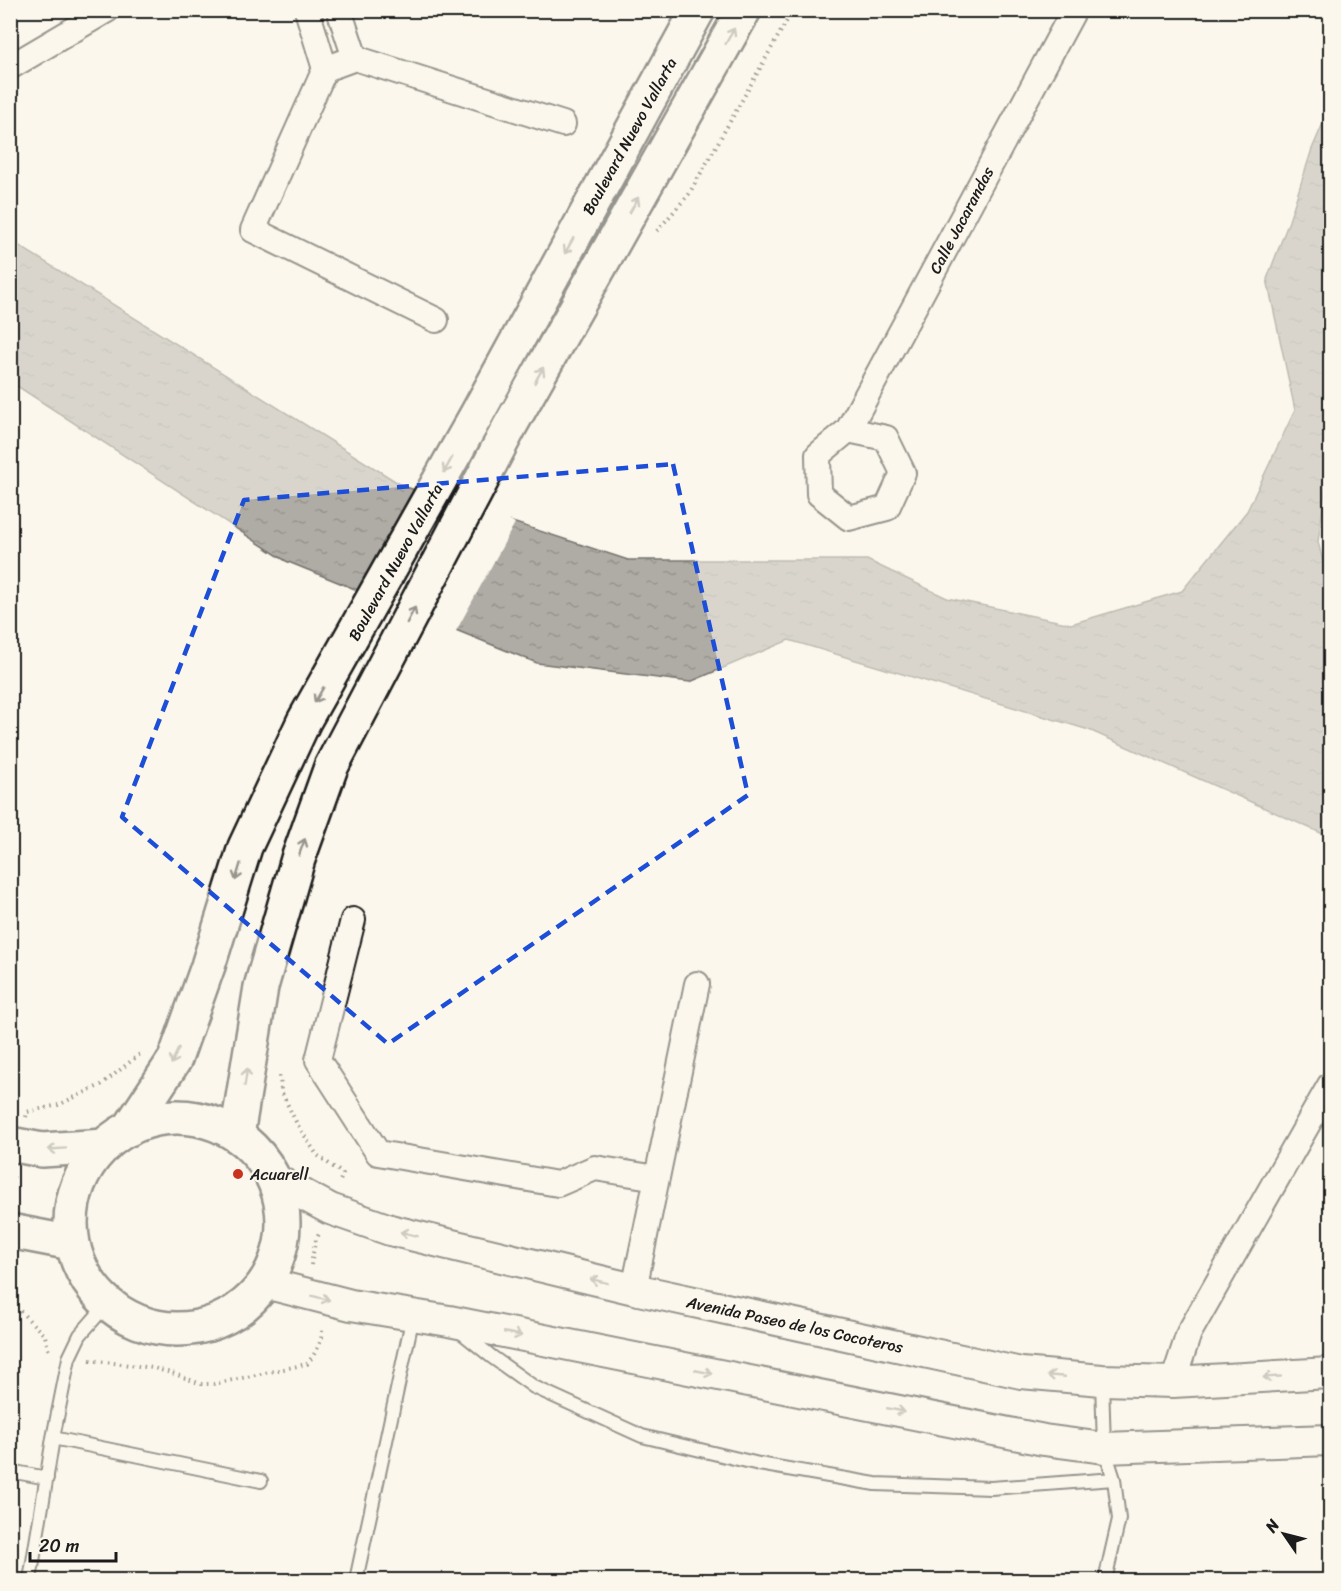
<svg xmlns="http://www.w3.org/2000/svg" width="1341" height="1591" viewBox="0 0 1341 1591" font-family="Sriracha,sans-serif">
  <defs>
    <pattern id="water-ripples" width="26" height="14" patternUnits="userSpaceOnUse" patternTransform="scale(1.5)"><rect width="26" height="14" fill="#afaca5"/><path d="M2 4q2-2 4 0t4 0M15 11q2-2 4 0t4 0" fill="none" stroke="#96938d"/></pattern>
  </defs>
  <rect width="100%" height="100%" fill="#fbf7ec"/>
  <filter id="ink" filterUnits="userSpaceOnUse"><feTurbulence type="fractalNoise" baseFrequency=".0167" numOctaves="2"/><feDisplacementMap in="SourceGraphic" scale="12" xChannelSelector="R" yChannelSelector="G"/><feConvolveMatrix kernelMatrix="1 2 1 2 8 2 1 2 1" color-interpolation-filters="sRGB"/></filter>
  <g filter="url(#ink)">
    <path fill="url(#water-ripples)" stroke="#74726e" stroke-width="1.5" d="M1330 107V457L1318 542 1330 588V837L1089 730 789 640 690 682 537 663 286 561 11 382 10 240 403 486 628 560H867L947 598 1071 624 1182 591 1247 511 1295 410 1267 279 1289 221 1312 149Z"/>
    <path fill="#fbf7ec" d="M447 497 498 514 515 523 455 633 388 606Z"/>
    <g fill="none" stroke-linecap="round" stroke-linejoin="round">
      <defs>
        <path id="service" d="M461 1332 492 1357 534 1387 642 1436 759 1464 875 1484 991 1488 1114 1479
          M1102 1380 1104 1448 1114 1479 1119 1519 1105 1580
          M53 1438 261 1481
          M10 1471 47 1478
          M30 1580 53 1438 69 1358 80 1335 107 1304
          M356 1580 413 1316"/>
        <path id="minor" d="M307 10 325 69 253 230 436 320
          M339 10 355 58
          M10 67 107 10
          M325 69 355 58 563 124
          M848 430 886 438 903 473 887 508 849 518 819 494 818 455 848 430 1074 10
          M353 920 318 1060 378 1153 558 1184 595 1168 657 1178
          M634 1289 697 984
          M1173 1382 1189 1333 1330 1085"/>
        <path id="tertiary" d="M274 1179 330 1209 390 1230 634 1289 1021 1373 1102 1380 1173 1382 1330 1373
          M265 1283 351 1305 449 1321 1044 1440 1104 1448 1330 1440"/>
        <path id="secondary" d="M71 1223a106 106 0 1 1 212 0a106 106 0 1 1-212 0Z
          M129 1129 175 1059 208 966 245 847 304 721 477 414 698 10
          M237 1135 261 987 298 859 331 767 510 426 744 10
          M10 1144 42 1150 105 1146
          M10 1231 72 1243"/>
      </defs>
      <use href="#service" stroke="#1c1c1c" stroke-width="16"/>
      <use href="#minor" stroke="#1c1c1c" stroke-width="28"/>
      <use href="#tertiary" stroke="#1c1c1c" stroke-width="34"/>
      <use href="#secondary" stroke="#1c1c1c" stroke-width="38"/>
      <path stroke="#1c1c1c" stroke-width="4" stroke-dasharray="1.5 4.5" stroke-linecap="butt" d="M657 231 689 194 793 10
        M280 1076 281 1091 297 1124 317 1155 343 1174 339 1183
        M26 1117 27 1112 58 1105 101 1085 140 1054
        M10 1189 14 1174
        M311 1265 315 1242 319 1234
        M10 1305 18 1309 45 1336 49 1352
        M90 1360 153 1368 175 1374 201 1384H214L307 1364C315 1354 323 1341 322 1328"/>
      <use href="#service" stroke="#fbf7ec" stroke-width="12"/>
      <use href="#minor" stroke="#fbf7ec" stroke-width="24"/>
      <use href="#tertiary" stroke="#fbf7ec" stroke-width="30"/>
      <use href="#secondary" stroke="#fbf7ec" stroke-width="33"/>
    </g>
    <defs><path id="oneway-shaft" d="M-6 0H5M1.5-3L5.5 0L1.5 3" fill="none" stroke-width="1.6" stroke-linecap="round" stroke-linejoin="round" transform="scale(1.5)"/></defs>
    <g stroke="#97948e">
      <use href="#oneway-shaft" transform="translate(730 36) rotate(-61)"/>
      <use href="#oneway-shaft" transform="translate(634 205) rotate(-61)"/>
      <use href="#oneway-shaft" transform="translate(569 246) rotate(119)"/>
      <use href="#oneway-shaft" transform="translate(539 375) rotate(-61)"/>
      <use href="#oneway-shaft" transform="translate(448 465) rotate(119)"/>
      <use href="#oneway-shaft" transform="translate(411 615) rotate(-62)"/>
      <use href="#oneway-shaft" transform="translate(319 695) rotate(120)"/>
      <use href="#oneway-shaft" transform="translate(302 847) rotate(-70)"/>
      <use href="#oneway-shaft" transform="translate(238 872) rotate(107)"/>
      <use href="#oneway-shaft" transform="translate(175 1056) rotate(115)"/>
      <use href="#oneway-shaft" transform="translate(246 1077) rotate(-81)"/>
      <use href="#oneway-shaft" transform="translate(57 1149) rotate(176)"/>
      <use href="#oneway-shaft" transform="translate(409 1234) rotate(-166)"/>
      <use href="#oneway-shaft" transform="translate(599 1281) rotate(-166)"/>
      <use href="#oneway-shaft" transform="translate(321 1298) rotate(14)"/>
      <use href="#oneway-shaft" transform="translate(513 1334) rotate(11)"/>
      <use href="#oneway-shaft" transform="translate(704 1372) rotate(11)"/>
      <use href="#oneway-shaft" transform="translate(1056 1376) rotate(-175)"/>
      <use href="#oneway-shaft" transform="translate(1272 1377) rotate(177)"/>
      <use href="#oneway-shaft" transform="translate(896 1410) rotate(11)"/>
    </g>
  </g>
  <path d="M0 0H1341V1591H0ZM673 464 748 795 388 1044 122 817 244 500Z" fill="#fbf7ec" fill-opacity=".55" fill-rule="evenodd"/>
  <path fill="none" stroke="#1d4ed8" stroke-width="4.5" stroke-dasharray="12 8" stroke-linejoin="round" d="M673 464 748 795 388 1044 122 817 244 500Z"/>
  <circle fill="#c8321e" stroke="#fbf7ec" stroke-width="2" cx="238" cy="1174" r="6"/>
  <g text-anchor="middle" stroke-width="4.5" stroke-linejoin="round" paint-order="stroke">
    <g font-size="16" fill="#1c1c1c" stroke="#fbf7ec">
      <text transform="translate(629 136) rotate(-61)" y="6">Boulevard Nuevo Vallarta</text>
      <text transform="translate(961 220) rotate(-62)" y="6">Calle Jacarandas</text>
      <text transform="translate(395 562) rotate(-61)" y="6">Boulevard Nuevo Vallarta</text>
      <text transform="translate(795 1324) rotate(12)" y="6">Avenida Paseo de los Cocoteros</text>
    </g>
    <g font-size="16" fill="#1c1c1c" stroke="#fbf7ec" text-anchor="start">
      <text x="250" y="1180">Acuarell</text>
    </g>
  </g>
  <rect width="1341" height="1591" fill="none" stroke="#fbf7ec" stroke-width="36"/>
  <rect x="18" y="18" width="1305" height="1555" fill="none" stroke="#1c1c1c" stroke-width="2" filter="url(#ink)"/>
  <g transform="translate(1284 1534) rotate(305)" stroke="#fbf7ec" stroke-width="4.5" paint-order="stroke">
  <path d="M0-4.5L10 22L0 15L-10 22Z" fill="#1c1c1c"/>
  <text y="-9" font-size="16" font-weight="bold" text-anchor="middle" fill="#1c1c1c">N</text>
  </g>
  <path d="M30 1552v9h86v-9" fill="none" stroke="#1c1c1c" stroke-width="3"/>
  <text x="39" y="1552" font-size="18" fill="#1c1c1c" stroke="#fbf7ec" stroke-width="4.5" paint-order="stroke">20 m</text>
</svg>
